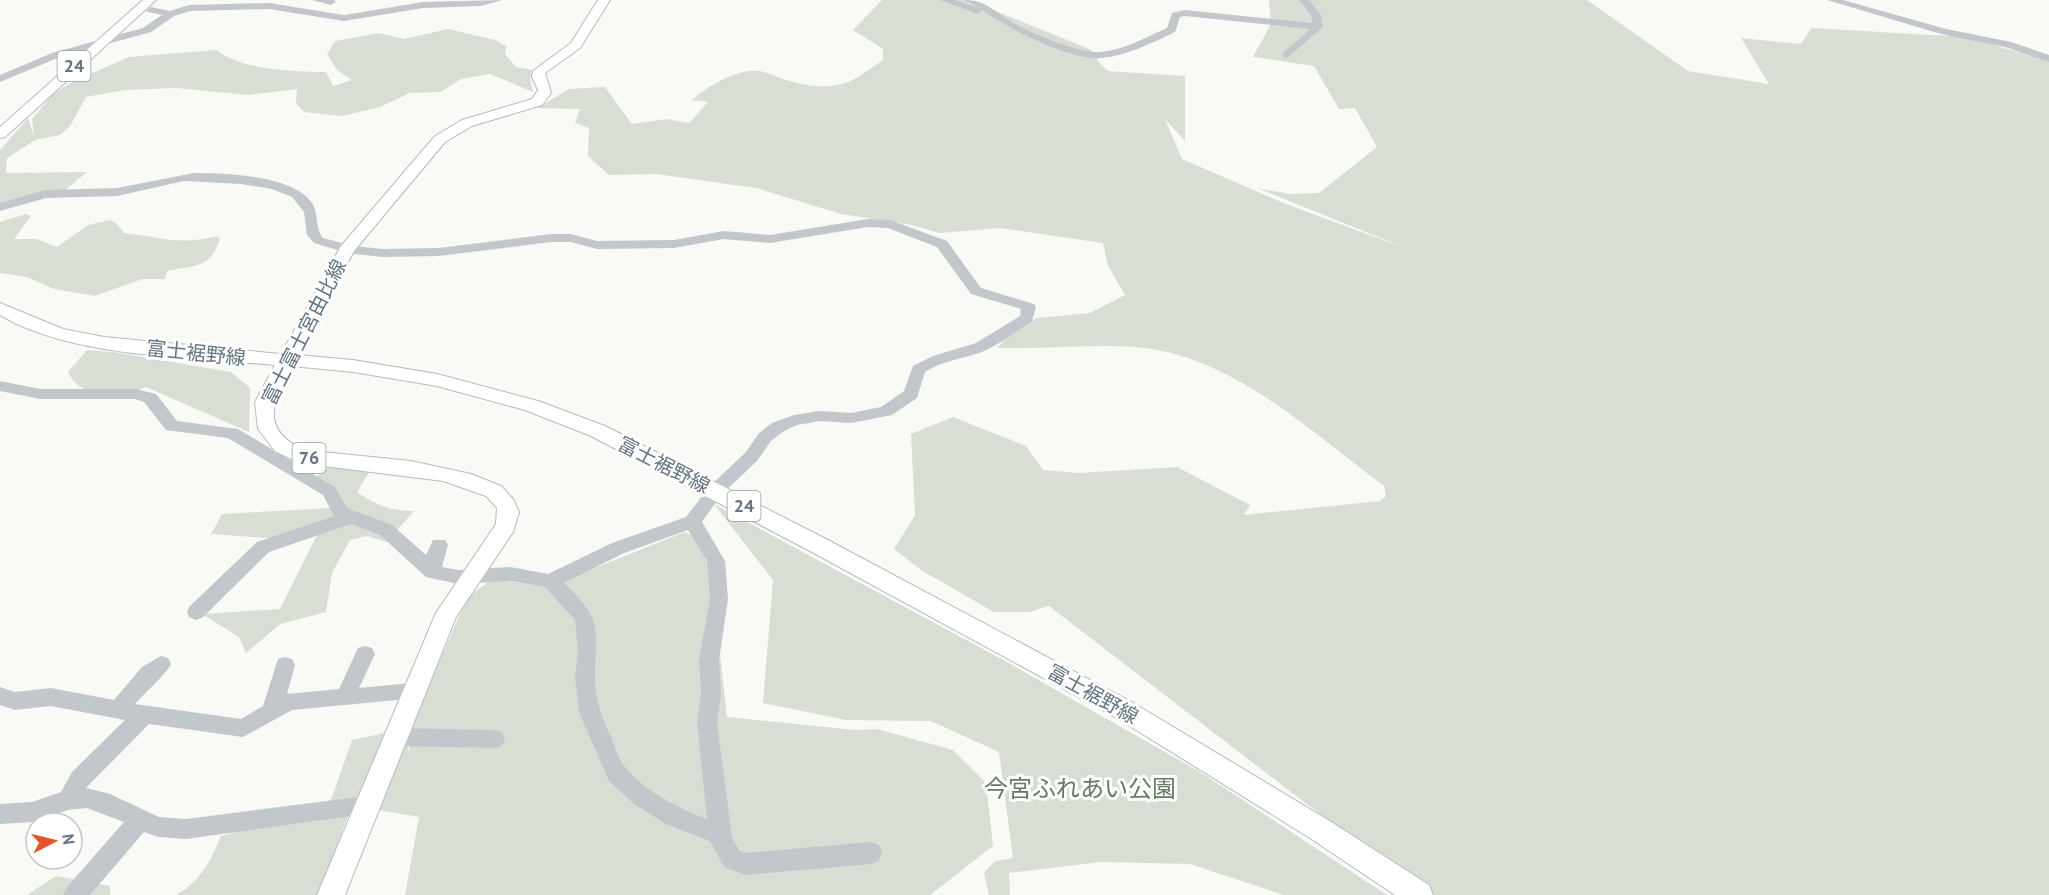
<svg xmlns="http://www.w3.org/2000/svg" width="2049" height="895" viewBox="0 0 2049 895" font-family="'PT Sans','Noto Sans JP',sans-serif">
  <rect width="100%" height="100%" fill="#f9f9f6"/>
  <path fill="#d9ded5" d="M882 0H968L1087 48 1099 56 1097 60 1108 71 1185 76V141L1165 119 1182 159 1286 204 1410 250 1257 188 1291 194 1319 193 1377 147 1355 108 1339 109 1314 66 1253 57 1271 24 1269 0H1587L1688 71 1769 84 1741 38 1801 44 1811 28 1966 37 2049 61V895H1425L1049 606 1029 612H994L921 570 894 549 915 515 911 434 953 417 1026 446 1043 470 1079 473 1177 467 1250 505 1244 515 1380 501 1386 496 1384 486C1310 431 1230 354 1135 347 1092 344 1041 349 997 348L1014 329 1037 318 1090 313 1125 295 1108 266 1103 243 1000 228 939 233 912 225 841 214 756 188 656 174 609 175 588 156 589 128 575 123 580 109 537 108 569 89 605 87 632 124 667 119 689 123 708 102 692 100C709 85 744 64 767 73 792 83 821 92 848 82 860 77 872 67 883 60V49L853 30Z
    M448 29 495 40 506 46 505 54 516 67 532 70 530 79 533 92 490 74 461 79 441 92 410 93 380 107 342 116 304 112 296 103 297 89 248 95 177 88 124 90 86 97 70 126 60 135 35 140 7 158 6 173 87 172 65 190 0 205V150L28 118 34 136 32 119 52 95 70 83 129 57 216 50C244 71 292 71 326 72L333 86 352 80 337 70 327 54 335 41 379 33 404 39Z
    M26 214 31 216 14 239H36L57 247 88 225 110 220 117 224 124 233C162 237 177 246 217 236L220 239C210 269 195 265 167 271L165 279H142L95 296 54 289 27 277 0 273V222Z
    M87 350 113 352 231 372 250 388 249 432 146 387C138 390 126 397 118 397 99 397 75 390 68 372Z
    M324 467 371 469 357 492C376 505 391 511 414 511L387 542 367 536 350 540 332 573 326 612 280 624 246 653 239 637 202 614 280 609 317 535 268 538 211 534 222 514 330 508 325 493 312 485Z
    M714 504 1007 662 1200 772 1387 895H1284L1190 864 1101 862 1009 873 1010 895H989L984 873 995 861 1013 858 999 752 931 721 846 720 763 703 773 580Z
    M685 532 698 538 711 574 727 717 855 730 877 729 953 750 986 783 993 846 930 895H405L419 817 378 810 404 737 410 754 407 735 467 598 492 579 547 587Z
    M389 732 360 803 329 806 352 740Z
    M348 816 318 895H176C201 881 210 862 221 836L256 826Z
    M56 876 110 886V895H27Z"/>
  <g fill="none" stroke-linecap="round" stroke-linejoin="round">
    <defs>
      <path id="major" d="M143 0H156L5 137 0 138V127Z
        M598 0H610L580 48 545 73 551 93 542 105 472 126 445 142 354 251 298 355 353 360 437 374 538 401 605 426 826 539 1135 704 1328 820 1429 885 1433 895H1395L1310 838 1117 718 810 551 591 436 525 410 437 386 353 372 292 366C274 401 258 427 303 450L411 461 471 474 501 486 513 499 519 512 513 532 456 617 345 895H317L436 613 496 524 497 508 486 496 443 481 299 463 275 451 258 429 255 402 275 365C192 357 72 358 0 315V303L63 329 104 337 281 354 341 246 435 136 462 120 532 99 538 90 532 77 533 71 571 43Z"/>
    </defs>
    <use href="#major" stroke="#b5bbbf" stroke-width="2"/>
    <path fill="#c2c7cb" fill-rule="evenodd" d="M312 0H334L336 2 331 5Z
      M502 0 481 6 423 8 344 21 269 9 190 11 174 16 151 32 60 57 0 82V75L52 53 143 28 162 15 148 12 146 10 151 7 170 11 189 5 269 3 344 15 423 2Z
      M940 0H955L979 8 965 0C985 0 994 11 1010 21 1028 32 1080 54 1101 52 1123 50 1147 37 1167 28L1172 13 1185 10 1312 23 1311 15 1299 0H1309L1321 15 1323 27 1287 58 1283 57V53L1310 29 1185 16 1180 17 1175 32C1152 43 1126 56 1101 58 1070 61 1007 28 982 10L978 14Z
      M1827 0H1843L1946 29 2011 42 2049 55V62L2005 47 1941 34Z
      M194 173C224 173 294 175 312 203 319 214 315 229 323 238L353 246 383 249 439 248 551 234H571L597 241 674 240 724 231 770 235 868 219 890 220 947 241 981 288 1034 304 1036 307 1032 321C1015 332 998 346 979 353 961 359 942 361 925 372L917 398 892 415 851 423 820 421 797 425 784 431 771 441 757 461 721 495 702 522 725 561 728 599 719 660 721 694 717 722 732 838 740 851 745 853 871 842 879 845 882 853 879 861 871 864 745 875 724 867 710 841 666 824 634 804 609 781 579 712 575 678 578 651 575 620 545 587 510 581 458 584 426 577 380 535 351 524 269 552 203 617 196 620 189 617 187 612 189 607 257 542 334 516 323 495 228 438 166 430 144 402 135 399H40L0 391V381L40 389H135L156 394 177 421 238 429 335 487 347 508 392 525 426 555 433 540H445L448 545 442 567 458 570 510 567 548 574 612 543 686 517 709 487 745 453 759 433 772 423 794 415 820 411 851 413 881 407 904 391 913 366 933 356 976 343 1020 316 1021 309 971 294 937 247 888 228 868 227 770 243 724 239 674 248 597 249 571 242H551L439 256 383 257 347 253 314 243 307 235 304 212 292 197 272 189 241 184 184 181 117 196 46 198 0 211V203L46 190 117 188ZM688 530 707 561 710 599 699 660 701 694 697 722 707 819C678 808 647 793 626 768 618 760 615 745 610 735 601 716 595 698 595 677 596 627 603 620 564 583L624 553Z
      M365 646 372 648 375 654 359 688 411 683 418 686 421 692 418 698 292 710 243 737 149 724 86 788 110 794 159 817 186 819 366 796 374 799 377 806 374 813 186 839 158 837 144 832 90 895H63L67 887 124 822 87 808 68 810 32 822 0 824V804L32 802 61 792 72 772 125 720 51 706 15 710 0 705V687L15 692 51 688 114 700 142 667 161 656 168 658 171 664C167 673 144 694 135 704L241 719 263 706 278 659 285 657 292 659 295 665 287 694 339 689 358 648Z
      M393 728 495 730 502 732 505 739 502 746 495 748 393 746 386 743 383 737 386 731Z"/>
    <use href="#major" fill="#fff" fill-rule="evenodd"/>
  </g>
  <g text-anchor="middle" stroke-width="6" stroke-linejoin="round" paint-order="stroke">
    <g fill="#fff" stroke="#929ea8" stroke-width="1.5">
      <rect x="57.5" y="51" width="33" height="30" rx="4.5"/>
      <rect x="292.5" y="443" width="33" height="30" rx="4.5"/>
      <rect x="727.5" y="491" width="33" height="30" rx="4.5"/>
    </g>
    <g font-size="18" font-weight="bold" fill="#637582">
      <text x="74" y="72">24</text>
      <text x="309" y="464">76</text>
      <text x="744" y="512">24</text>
    </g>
    <g font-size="20" fill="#637582" stroke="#fff">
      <text transform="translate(304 332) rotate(-63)" y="7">富士富士宮由比線</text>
      <text transform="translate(196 353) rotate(6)" y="7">富士裾野線</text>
      <text transform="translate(664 465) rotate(27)" y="7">富士裾野線</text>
      <text transform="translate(1093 694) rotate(29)" y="7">富士裾野線</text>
    </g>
    <g font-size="24" fill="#677a63" stroke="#fff">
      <text x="1080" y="797">今宮ふれあい公園</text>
    </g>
  </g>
  <g transform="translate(54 841) rotate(83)"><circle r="28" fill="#ffffff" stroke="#c1c8cd" stroke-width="1.5"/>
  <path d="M0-4.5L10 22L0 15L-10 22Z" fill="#e6542a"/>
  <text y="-9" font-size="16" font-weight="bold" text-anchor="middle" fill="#637582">N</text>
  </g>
</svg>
